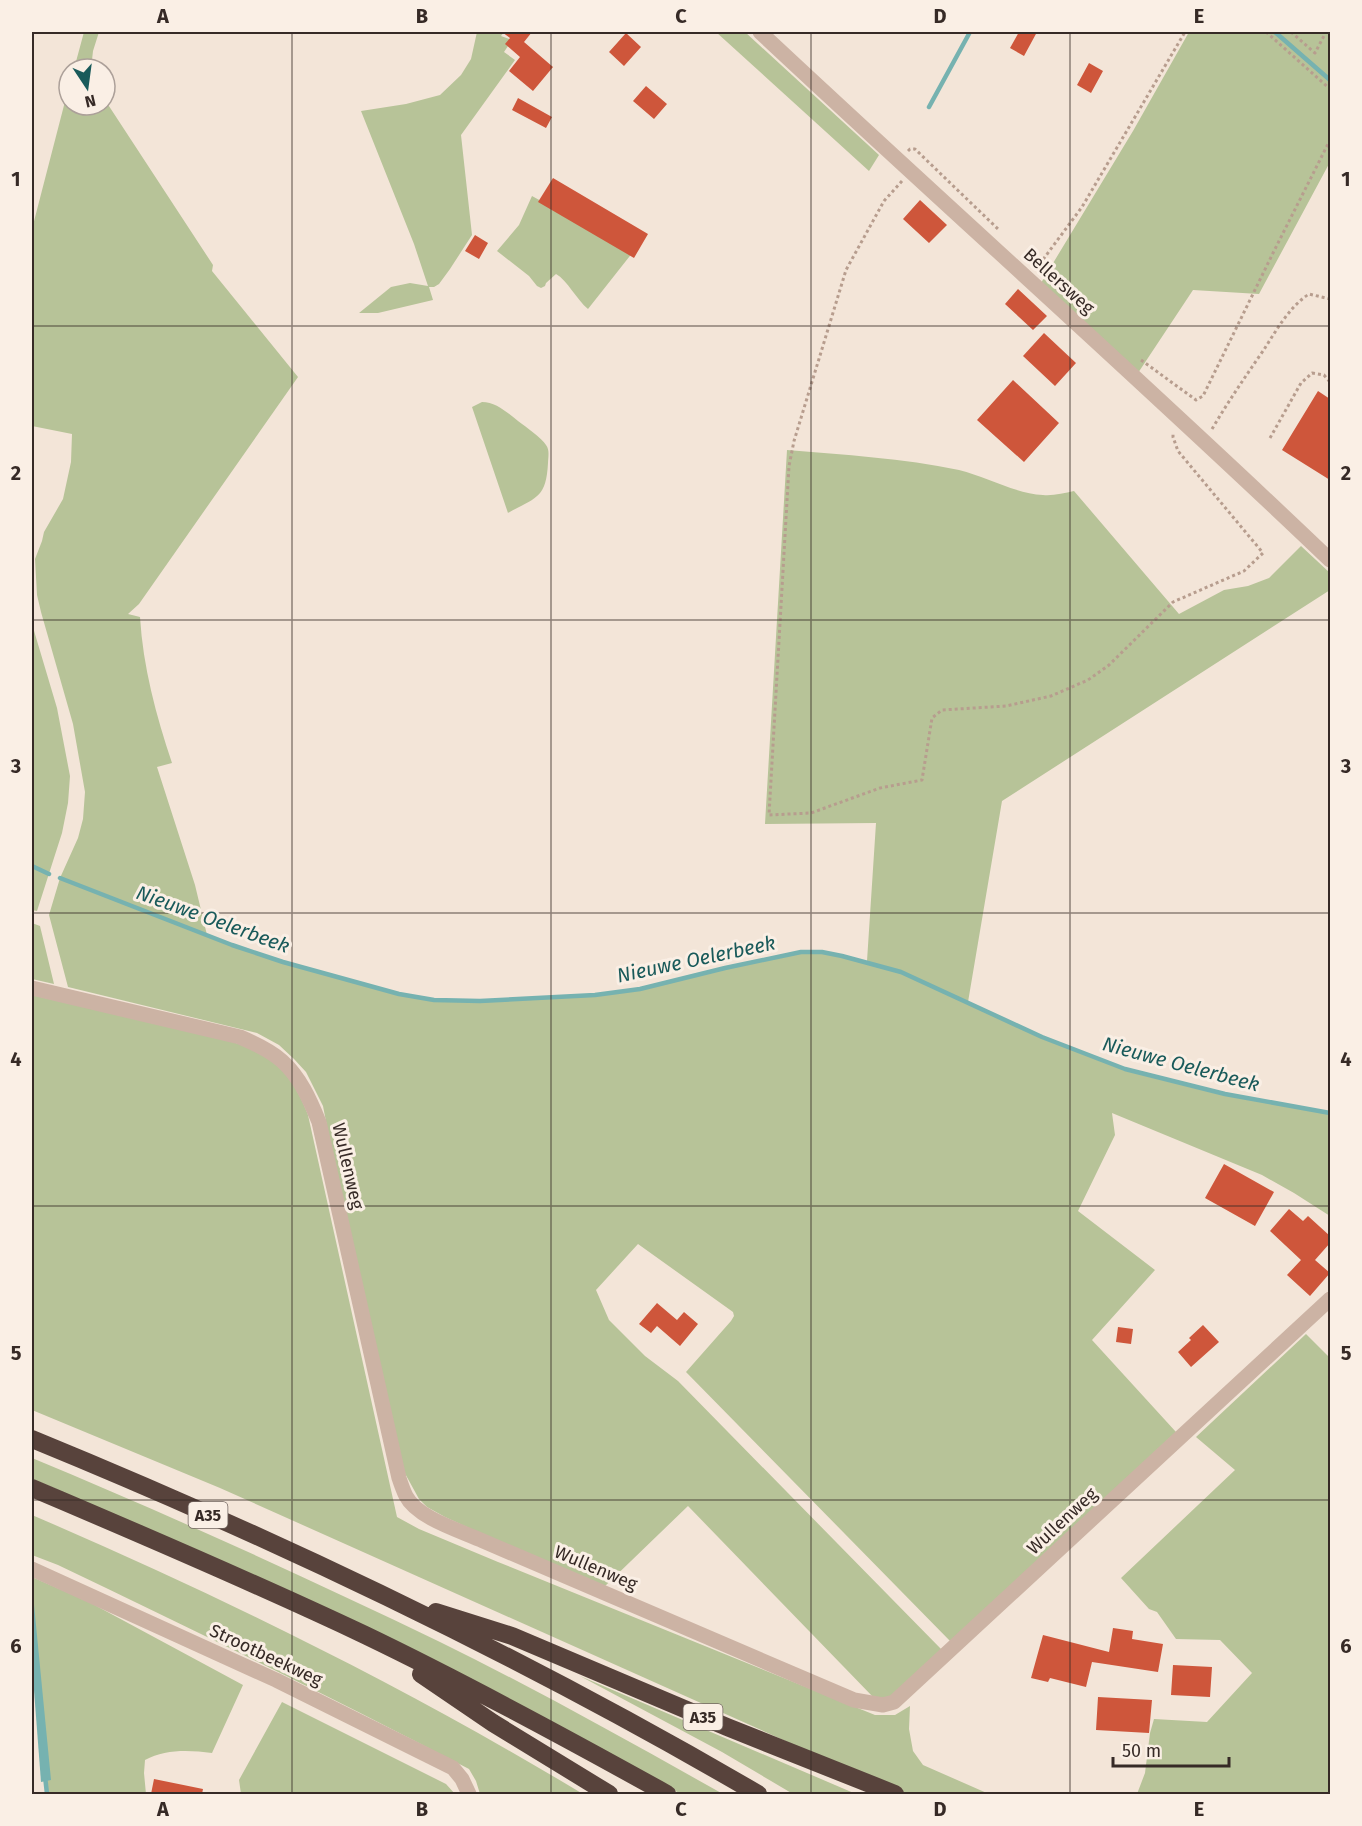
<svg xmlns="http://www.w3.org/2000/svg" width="1362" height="1826" viewBox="0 0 1362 1826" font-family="'Fira Sans',sans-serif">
  <rect width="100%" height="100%" fill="#f3e5d8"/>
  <path fill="#b7c398" d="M84 32H99L93 51 91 69H74Z
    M477 32H504L501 36 512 40 504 52 515 60 461 135 472 235 450 269 439 284 434 287H429L433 300 378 313H359L391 287 410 283 428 286 414 244 361 111 406 104 440 95 461 75 471 59Z
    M716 32H745L879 155 869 171Z
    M1189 32H1330V162L1259 294 1193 290 1138 373 1041 283 1133 131Z
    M69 86V105H105V100L213 265 212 271 298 377 139 604 128 614 140 617C143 667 156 715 172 763L157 767 195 885 207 935 283 962 346 980 399 994 434 1000 480 1001 615 993 667 983 725 968 801 952H822L867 961 876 823 765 824 787 450C844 455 903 458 959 470 987 477 1014 493 1043 495 1053 496 1064 493 1074 491L1179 614 1224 590 1248 586 1269 578 1301 546 1330 573V590L1002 801 968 1002C1019 1026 1070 1051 1124 1069 1191 1090 1262 1100 1330 1113V1216L1294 1193 1262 1175 1112 1113 1115 1135 1078 1211 1155 1270 1092 1340 1176 1432 951 1642 686 1372 731 1321 734 1316 733 1312 638 1244 596 1290 609 1320 645 1356 678 1381 942 1650 894 1695 886 1699 874 1698 688 1506 602 1589 445 1517 427 1507 419 1499 402 1468 335 1168 323 1106 306 1072 294 1059 279 1045 257 1033 68 987 49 915 60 878 78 838 83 819 85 792 73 724 41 612 37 595 35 559 42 541 44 532 63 499 71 462 72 434 32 426V229Z
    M532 196 633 252 588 309C577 300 567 280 556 274L546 283 545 286 541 288 537 286 529 276 497 251 519 225Z
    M482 402C496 402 508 413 518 421 526 427 542 438 546 445 550 450 548 458 548 463 546 499 536 497 508 513L472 407Z
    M32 624 57 708 70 776 68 803 62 833 37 911 32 910Z
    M32 923 40 926 54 984 32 979Z
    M32 995 226 1040C239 1044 255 1048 267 1056 286 1069 300 1093 308 1115L397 1517 419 1529 498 1562 875 1715H895L910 1706 909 1729 913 1751 923 1765 989 1794H904L220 1488 32 1410Z
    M1306 1334 1330 1358V1794H1137L1145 1773 1150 1733 1154 1719 1207 1722 1252 1673 1220 1640 1176 1639 1157 1612 1149 1609 1121 1578 1235 1470 1196 1437Z
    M32 1458C169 1515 306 1577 440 1642 536 1689 630 1742 723 1794H681L630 1767 54 1488 32 1479Z
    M32 1515C221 1596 407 1688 583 1794H480L476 1781 469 1769C333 1698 196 1631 58 1565L32 1555Z
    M32 1577 89 1602 243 1685 212 1753C189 1750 165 1749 145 1760L144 1773 146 1794H47L32 1621Z
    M580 1676 821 1779 856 1794H793L722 1752Z
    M282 1702 446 1784 455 1794H241L239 1780Z"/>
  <path fill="#76b2b0" d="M32 1584 51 1780 41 1782 32 1664Z"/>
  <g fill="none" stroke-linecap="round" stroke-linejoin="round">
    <path stroke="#76b2b0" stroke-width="4.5" d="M1275 32 1330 80
      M929 107 970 32
      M32 866 49 874
      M60 878 232 945 283 962 399 994 434 1000 480 1001 595 995 640 989 725 968 801 952H822L842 956 901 972 1042 1037 1125 1069 1225 1094 1330 1113
      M45 1776 47 1794"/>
  </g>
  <path fill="#ce563b" d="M502 32H532L524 42 553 67 533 91 509 71 520 57 505 44 510 38Z
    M1019 32H1037L1024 56 1010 48Z
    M626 33 641 47 624 66 609 52Z
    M1089 63 1103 71 1091 93 1077 85Z
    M646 86 667 104 654 119 633 101Z
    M518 98 552 117 546 128 512 110Z
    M553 178 648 234 634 258 538 202Z
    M920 200 947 225 929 243 903 219Z
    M475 235 488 243 479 259 465 251Z
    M1018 289 1047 316 1033 330 1005 304Z
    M1044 333 1076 363 1055 386 1023 356Z
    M1013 380 1059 423 1024 462 977 420Z
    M1318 391 1330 399V480L1282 450Z
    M1224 1164 1274 1192 1255 1226 1205 1198Z
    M1289 1209 1303 1221 1308 1216 1330 1236V1243L1315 1260 1330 1273 1310 1296 1287 1275 1301 1260 1270 1231Z
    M657 1303 677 1320 684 1312 698 1324 680 1346 657 1326 651 1333 639 1324Z
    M1203 1325 1219 1342 1191 1367 1178 1352 1191 1340 1189 1338Z
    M1118 1327 1133 1329 1131 1344 1116 1342Z
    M1113 1628 1133 1631 1132 1639 1163 1644 1158 1672 1092 1662 1086 1687 1050 1678 1048 1682 1031 1678 1043 1635 1109 1652Z
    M1173 1665 1212 1667 1210 1697 1171 1695Z
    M1098 1697 1152 1700 1149 1733 1096 1730Z
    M154 1779 203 1789 202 1794H151Z"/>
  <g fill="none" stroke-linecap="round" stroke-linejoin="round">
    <path stroke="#b79d8e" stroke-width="3" stroke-dasharray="3 3" stroke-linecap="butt" d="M1266 32 1330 89
      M1291 32 1315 53 1326 32
      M908 151 910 149H915L999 230
      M902 181 884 201 846 270 794 441 789 466 769 815 811 813 880 788 922 780 932 718 942 710 1006 706 1051 696 1088 680 1109 665 1173 602 1244 571 1263 553 1178 451 1173 437V433
      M1036 269 1082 207 1185 32
      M1141 360 1196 400 1203 396 1274 251 1330 140
      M1212 429C1228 402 1245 377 1263 351 1276 331 1289 307 1309 294L1330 299
      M1270 438 1301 383 1312 373 1324 375 1330 382"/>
    <path stroke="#ccb3a4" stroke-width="15" d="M760 32C949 209 1143 381 1330 560
      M32 988 240 1037C254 1043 271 1051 282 1061 300 1077 310 1100 319 1122L399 1478C401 1484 403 1490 406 1496 417 1518 461 1531 483 1541L854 1700 883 1705 894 1702 1330 1299
      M32 1569 276 1680 453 1768 462 1779 469 1794"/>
    <path stroke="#58433c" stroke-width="18" d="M32 1439C281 1541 525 1658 758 1794
      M32 1488C143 1535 255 1583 365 1635 467 1684 568 1739 667 1794
      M436 1612 512 1636 727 1727 895 1794
      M421 1674 493 1723 609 1794"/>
  </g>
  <path fill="none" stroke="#362a26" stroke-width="1.5" stroke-opacity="0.55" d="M292 32V1794M551 32V1794M811 32V1794M1070 32V1794M32 326H1330M32 620H1330M32 913H1330M32 1206H1330M32 1500H1330"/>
  <g text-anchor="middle" stroke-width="6" stroke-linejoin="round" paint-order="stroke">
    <g fill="#faefe5" stroke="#71655f" stroke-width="1.5">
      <rect x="188.5" y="1502" width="39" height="26" rx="4.5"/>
      <rect x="683.5" y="1704" width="39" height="26" rx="4.5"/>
    </g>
    <g font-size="16" font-weight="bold" fill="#362a26">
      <text x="208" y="1521">A35</text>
      <text x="703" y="1723">A35</text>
    </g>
    <g font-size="18" fill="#362a26" stroke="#faefe5">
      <text transform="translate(1059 281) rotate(42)" y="6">Bellersweg</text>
      <text transform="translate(348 1166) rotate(77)" y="6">Wullenweg</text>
      <text transform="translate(1062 1521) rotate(-43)" y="6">Wullenweg</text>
      <text transform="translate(596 1568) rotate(23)" y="6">Wullenweg</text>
      <text transform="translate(266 1655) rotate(25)" y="6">Strootbeekweg</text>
    </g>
    <g font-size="20" font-style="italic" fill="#195a5a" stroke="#faefe5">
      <text transform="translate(213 919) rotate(20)" y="7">Nieuwe Oelerbeek</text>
      <text transform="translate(696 959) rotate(-12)" y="7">Nieuwe Oelerbeek</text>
      <text transform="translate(1181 1064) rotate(15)" y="7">Nieuwe Oelerbeek</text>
    </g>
  </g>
  <rect width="1362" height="1826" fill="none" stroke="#faefe5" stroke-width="66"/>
  <g transform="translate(87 87) rotate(167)"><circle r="28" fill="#faefe5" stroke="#aca099" stroke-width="1.5"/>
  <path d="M0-4.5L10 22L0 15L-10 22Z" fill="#195a5a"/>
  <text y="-9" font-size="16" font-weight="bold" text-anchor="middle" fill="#362a26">N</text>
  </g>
  <path d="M1113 1757v9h116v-9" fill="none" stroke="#362a26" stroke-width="3"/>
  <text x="1122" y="1757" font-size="18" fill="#362a26" stroke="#faefe5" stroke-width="4.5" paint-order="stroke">50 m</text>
  <rect x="33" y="33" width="1296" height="1760" fill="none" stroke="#362a26" stroke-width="2"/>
  <g font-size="20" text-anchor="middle" font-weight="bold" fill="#362a26">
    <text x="163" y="23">A</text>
    <text x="422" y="23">B</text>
    <text x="681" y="23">C</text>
    <text x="940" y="23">D</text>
    <text x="1199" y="23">E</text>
    <text x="16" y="186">1</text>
    <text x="1346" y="186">1</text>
    <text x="16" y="480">2</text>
    <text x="1346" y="480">2</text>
    <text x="16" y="773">3</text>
    <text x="1346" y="773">3</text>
    <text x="16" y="1066">4</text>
    <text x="1346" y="1066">4</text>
    <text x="16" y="1360">5</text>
    <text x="1346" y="1360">5</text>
    <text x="16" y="1653">6</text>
    <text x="1346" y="1653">6</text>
    <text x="163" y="1816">A</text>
    <text x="422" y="1816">B</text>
    <text x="681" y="1816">C</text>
    <text x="940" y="1816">D</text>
    <text x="1199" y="1816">E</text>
  </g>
</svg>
